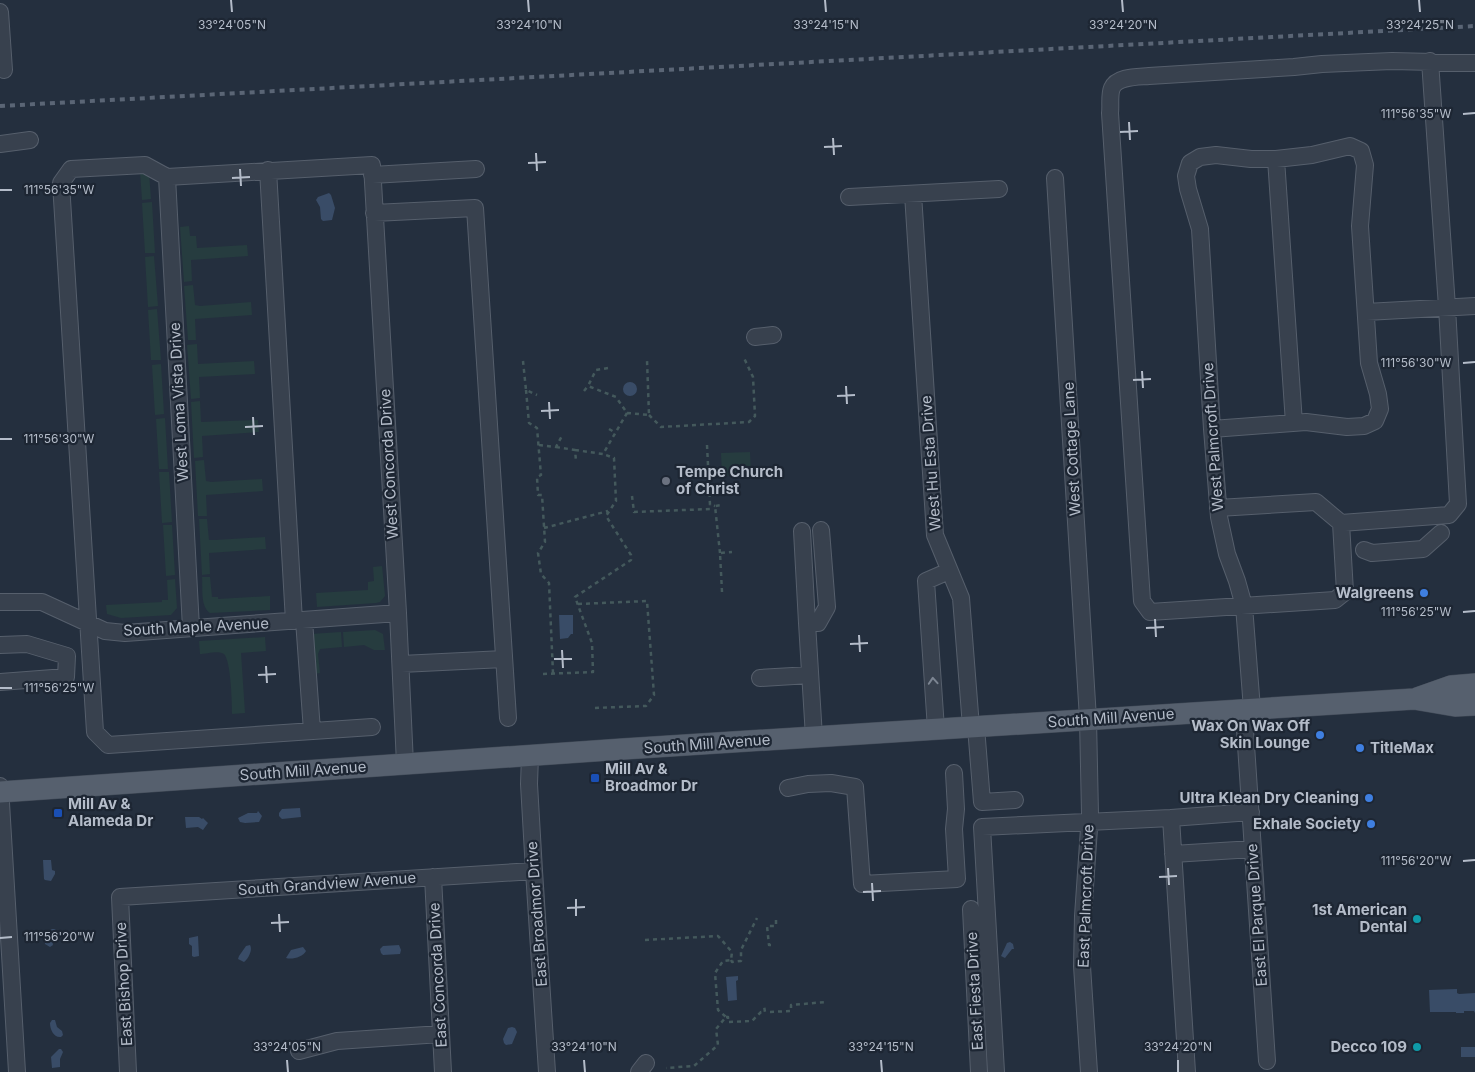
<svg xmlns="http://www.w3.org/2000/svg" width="1475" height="1072" viewBox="0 0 1475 1072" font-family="Inter,sans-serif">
  <rect width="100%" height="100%" fill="#242f3e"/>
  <path fill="#263c3f" d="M140 172H149L151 199 142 200Z
    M152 202 155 253H145L142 203Z
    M189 226 190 236H196L197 248 247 245 248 256 191 260 192 281 184 282 180 227Z
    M154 256 158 306 148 307 145 257Z
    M193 285 195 305 200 306 251 302 252 315 195 319 196 340H188L184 286Z
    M157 309 161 360H151L148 310Z
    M197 344 198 364 254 361 255 374 199 377 200 398 191 399 187 345Z
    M161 364 164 414 155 415 152 365Z
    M200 401 201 422 258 420 259 432 202 436 203 457 194 458 191 402Z
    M165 418 168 469H159L156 419Z
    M750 452 751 474 722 476 721 453Z
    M204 460 206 481 211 482 262 479 263 491 206 495 207 516H198L195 461Z
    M159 472H169L172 522 162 523Z
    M199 519H207L209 540H215L265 537 266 549 209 553 210 574 202 575Z
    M163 525H172L175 575 166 576Z
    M382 566 385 596 380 602 376 603 317 607 316 593 368 590V582L374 581 373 567Z
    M202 577H210L212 597H218V599L270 596V610L210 613C200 606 203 588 202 577Z
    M175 579 177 608 171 615 121 618 107 614 106 605 162 602V600H168L167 580Z
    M375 630 383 634 385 650H374L364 645 344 647 343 632Z
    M341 632 342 647 320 649 318 654 320 673 314 674 311 634Z
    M265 637 266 651 241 653 245 713 232 714C232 703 231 661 224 654 219 650 206 654 200 654L199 641Z"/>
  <path fill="#394c67" d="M329 193 331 195 335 208 332 220 323 221 321 219 320 207 316 200 318 197Z
    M623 389a7 7 0 1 1 14 0a7 7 0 1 1-14 0Z
    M559 615H573V634H571L568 638 560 639Z
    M300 808 301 817 282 819 279 816V813L282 809Z
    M258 811 262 816 259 822 245 823 240 822 238 818 248 813H257Z
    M185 817H199L202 819 203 818 208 823 203 830 198 827 186 828Z
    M43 860H51L52 870 55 871V874L51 881 45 880 44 879Z
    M52 929H55L58 933 52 940 53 945 50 947 45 944 44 934Z
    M198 936 199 956 194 957 192 956V946L189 944V938Z
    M1010 942 1013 944 1014 949H1012L1005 958 1001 956 1007 943Z
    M250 945C253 950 248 959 244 962L238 959 239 956 246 946Z
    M399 945 401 950 400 954 383 955 381 953 380 949 383 946Z
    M303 947 306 951C303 957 292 960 286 958L291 950Z
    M738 976V980L736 981 737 1000 728 1001 726 977Z
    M1457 989V993L1459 994 1475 993V1013L1474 1011H1464V1013H1456V1012H1430L1429 990Z
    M52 1020H55L57 1027 62 1031 63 1035 61 1037C54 1038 50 1030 50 1023Z
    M512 1027 515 1028 517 1032 512 1044 506 1045 504 1043 503 1039 508 1028Z
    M1461 1047H1475V1057H1461Z
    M59 1049H61L63 1052 60 1059V1067L52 1068 51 1057Z"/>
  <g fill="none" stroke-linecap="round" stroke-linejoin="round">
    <defs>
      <path id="minor" d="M0 12 4 70
        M0 144 30 140
        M1276 159 1294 423
        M268 170 294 621
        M372 175 476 169
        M167 177 145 165 71 169 61 183 95 732 108 745 372 727
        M167 177 372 165 398 613 405 764
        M167 177 191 628
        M1055 178 1088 719 1090 814 1083 916 1082 966 1089 1072
        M913 194 935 535 961 598 971 727
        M849 197 999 189
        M374 213 475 208 508 718
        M1366 312 1475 306
        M755 337 773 335
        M1212 429 1306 422 1347 427 1364 426 1375 421 1380 409 1378 394 1369 363 1360 226 1365 165 1361 151 1350 146 1312 155 1276 159H1251L1216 155 1200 157 1190 163 1186 176 1188 189 1200 229 1212 429 1219 517 1227 554 1237 581 1244 606 1252 709 1245 730 1267 1061
        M1218 508 1316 502 1341 523 1449 515 1458 504 1447 307 1430 61
        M1341 523 1345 592 1335 600 1150 612 1142 601 1110 113C1111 106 1109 95 1112 88 1117 76 1138 77 1149 76L1294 67 1322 64 1392 61 1475 63
        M802 531 807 623H818L827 607 821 530
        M1364 550 1372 553 1423 549 1441 533
        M0 602H42L105 631 125 633 398 613
        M304 620 312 731
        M807 623 814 737
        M0 645 27 644 67 656 66 677 0 682
        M401 664 504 659
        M760 678 810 675
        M976 727 982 802 1015 800
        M936 729 926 581 949 571
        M530 756 529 784 534 871 547 1072
        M0 786 17 1072
        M788 788 808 784 831 783 855 787 862 884 957 879 954 829 956 809 954 773
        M1171 818 1251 812
        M1173 854 1253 849
        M433 877 443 1072
        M971 909 979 1072
        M299 1051 337 1041 441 1034
        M128 1072 120 897 534 871
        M639 1072 646 1063
        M996 1072 982 827 1171 818 1187 1072"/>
      <path id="major" d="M1417 698 1451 686 1475 684
        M0 792 623 749 1414 699 1455 706 1475 705"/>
    </defs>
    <use href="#minor" stroke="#565f6c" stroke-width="18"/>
    <use href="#major" stroke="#414a57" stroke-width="22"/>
    <path stroke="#44595c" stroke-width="2.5" stroke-dasharray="4 4" stroke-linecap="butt" d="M523 361 526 390 537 395
      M608 368 596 370 588 386 616 397 627 413
      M526 390 529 423 537 428 541 475 537 477 538 495H542L545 542 538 553 541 574 549 583 553 673
      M584 391 588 386
      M627 413 649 415 647 360
      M649 415 661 427 749 422 755 416 753 377 744 358
      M609 429 616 433
      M539 445 556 447 563 434
      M707 445 710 505 715 506
      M556 447 575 450 576 461
      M575 450 603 454 627 413
      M632 496 634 512 710 509V505
      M544 528 608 511
      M720 553 715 506 722 505
      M722 592 720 553 732 552
      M578 604 647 601 654 695 646 706 593 708
      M543 674 593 672 592 643 575 597 631 560V555L606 516 616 501 614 458 603 454
      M645 940 718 936 732 952 731 960 723 961 715 973 718 1010 726 1017 716 1029 718 1045 694 1066 666 1068
      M771 945H769L767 926H776V919
      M731 960 732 962 741 961V950L757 918
      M770 1012 791 1011V1005L826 1002
      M726 1017H728V1022L752 1021 761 1012H765L764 1006"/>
    <use href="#minor" stroke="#38414e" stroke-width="16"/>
    <use href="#major" stroke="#56606e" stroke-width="21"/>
    <path stroke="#5a6575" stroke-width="4" stroke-dasharray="5 5" stroke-linecap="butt" d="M0 106 1475 26"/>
  </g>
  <defs><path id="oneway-chevron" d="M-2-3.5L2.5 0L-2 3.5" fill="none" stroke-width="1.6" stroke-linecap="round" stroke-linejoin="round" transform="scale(1.25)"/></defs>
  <use stroke="#7c8592" href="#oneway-chevron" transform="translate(933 681) rotate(-94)"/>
  <path fill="none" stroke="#b4bcc9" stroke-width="2" d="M231 0 232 12M528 0 529 12M825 0 826 12M1122 0 1123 12M1419 0 1420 12M1463 114 1475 113M1129 122 1130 140M1120 132 1138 131M833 138 834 155M824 147 842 146M536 153 537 171M528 163 546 162M240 169 241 186M232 178 250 177M0 190H12M1463 363 1475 362M1142 371 1143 388M1133 380 1151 379M846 386 847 404M837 396 855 395M549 402 550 419M541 411 559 410M253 417 254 435M245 427 263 426M0 439H12M1463 612 1475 611M1155 619 1156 637M1146 628 1164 627M859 635 860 652M850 644 868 643M562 650 563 668M554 659H572M266 666 267 683M258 675 276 674M0 688H12M1463 861 1475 860M1168 868 1169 885M1159 877 1177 876M872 883 873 901M863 892 881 891M576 899V916M567 908 585 907M279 914 280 932M271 923 289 922M0 938 12 937M287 1060 288 1072M584 1060 585 1072M881 1060 882 1072M1178 1060V1072"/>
  <circle fill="#6b7280" stroke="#1d2633" stroke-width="2" cx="666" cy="481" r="5"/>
  <g fill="#3f7fe0" stroke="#1d2633" stroke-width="2">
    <circle cx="1424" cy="593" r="5"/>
    <circle cx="1320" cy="735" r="5"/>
    <circle cx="1360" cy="748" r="5"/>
    <circle cx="1369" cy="798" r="5"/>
    <circle cx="1371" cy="824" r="5"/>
  </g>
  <g fill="#1a4fb4" stroke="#1d2633" stroke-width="2">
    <rect x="590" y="773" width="10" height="10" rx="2.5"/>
    <rect x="53" y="808" width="10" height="10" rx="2.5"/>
  </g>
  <g fill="#0f9aa8" stroke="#1d2633" stroke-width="2">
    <circle cx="1417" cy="919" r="5"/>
    <circle cx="1417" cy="1047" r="5"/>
  </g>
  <g text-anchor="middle" stroke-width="4.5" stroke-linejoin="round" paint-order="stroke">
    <g font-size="15" fill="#b4bcc9" stroke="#1d2633">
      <text transform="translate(179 402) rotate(-93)" y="5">West Loma Vista Drive</text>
      <text transform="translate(1213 437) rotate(-94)" y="5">West Palmcroft Drive</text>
      <text transform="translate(1072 449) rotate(-93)" y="5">West Cottage Lane</text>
      <text transform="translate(931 463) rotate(-94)" y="5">West Hu Esta Drive</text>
      <text transform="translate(389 464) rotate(-93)" y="5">West Concorda Drive</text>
      <text transform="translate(196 627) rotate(-3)" y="5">South Maple Avenue</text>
      <text transform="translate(1111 718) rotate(-4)" y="5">South Mill Avenue</text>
      <text transform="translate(707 744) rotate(-4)" y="5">South Mill Avenue</text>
      <text transform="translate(303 771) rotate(-4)" y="5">South Mill Avenue</text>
      <text transform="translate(327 884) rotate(-4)" y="5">South Grandview Avenue</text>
      <text transform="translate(1086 896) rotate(-88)" y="5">East Palmcroft Drive</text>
      <text transform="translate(537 914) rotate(-94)" y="5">East Broadmor Drive</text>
      <text transform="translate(1257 915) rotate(-94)" y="5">East El Parque Drive</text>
      <text transform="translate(438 975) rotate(-93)" y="5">East Concorda Drive</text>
      <text transform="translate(124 984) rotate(-93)" y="5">East Bishop Drive</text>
      <text transform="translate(975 991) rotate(-93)" y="5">East Fiesta Drive</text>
    </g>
    <g font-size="15" font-weight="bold" fill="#b4bcc9" stroke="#1d2633" text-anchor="end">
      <text x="676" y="477" text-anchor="start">Tempe Church<tspan x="676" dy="17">of Christ</tspan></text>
      <text x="1414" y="598">Walgreens</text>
      <text x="1310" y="731">Wax On Wax Off<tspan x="1310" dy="17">Skin Lounge</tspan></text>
      <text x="1370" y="753" text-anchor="start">TitleMax</text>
      <text x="605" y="774" text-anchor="start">Mill Av &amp;<tspan x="605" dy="17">Broadmor Dr</tspan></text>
      <text x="1359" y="803">Ultra Klean Dry Cleaning</text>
      <text x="68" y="809" text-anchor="start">Mill Av &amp;<tspan x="68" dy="17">Alameda Dr</tspan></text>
      <text x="1361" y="829">Exhale Society</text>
      <text x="1407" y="915">1st American<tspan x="1407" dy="17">Dental</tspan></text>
      <text x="1407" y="1052">Decco 109</text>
    </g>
  </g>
  <g font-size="12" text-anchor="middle" fill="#b4bcc9" stroke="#1d2633" stroke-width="4.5" stroke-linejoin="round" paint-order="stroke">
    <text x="232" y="29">33°24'05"N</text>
    <text x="529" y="29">33°24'10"N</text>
    <text x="826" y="29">33°24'15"N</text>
    <text x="1123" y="29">33°24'20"N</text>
    <text x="1420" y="29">33°24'25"N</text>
    <text x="1416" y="118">111°56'35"W</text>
    <text x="59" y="194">111°56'35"W</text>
    <text x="1416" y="367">111°56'30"W</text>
    <text x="59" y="443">111°56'30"W</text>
    <text x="1416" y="616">111°56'25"W</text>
    <text x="59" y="692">111°56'25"W</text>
    <text x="1416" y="865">111°56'20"W</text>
    <text x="59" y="941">111°56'20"W</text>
    <text x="287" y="1051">33°24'05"N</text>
    <text x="584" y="1051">33°24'10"N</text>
    <text x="881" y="1051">33°24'15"N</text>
    <text x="1178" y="1051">33°24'20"N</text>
  </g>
</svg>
